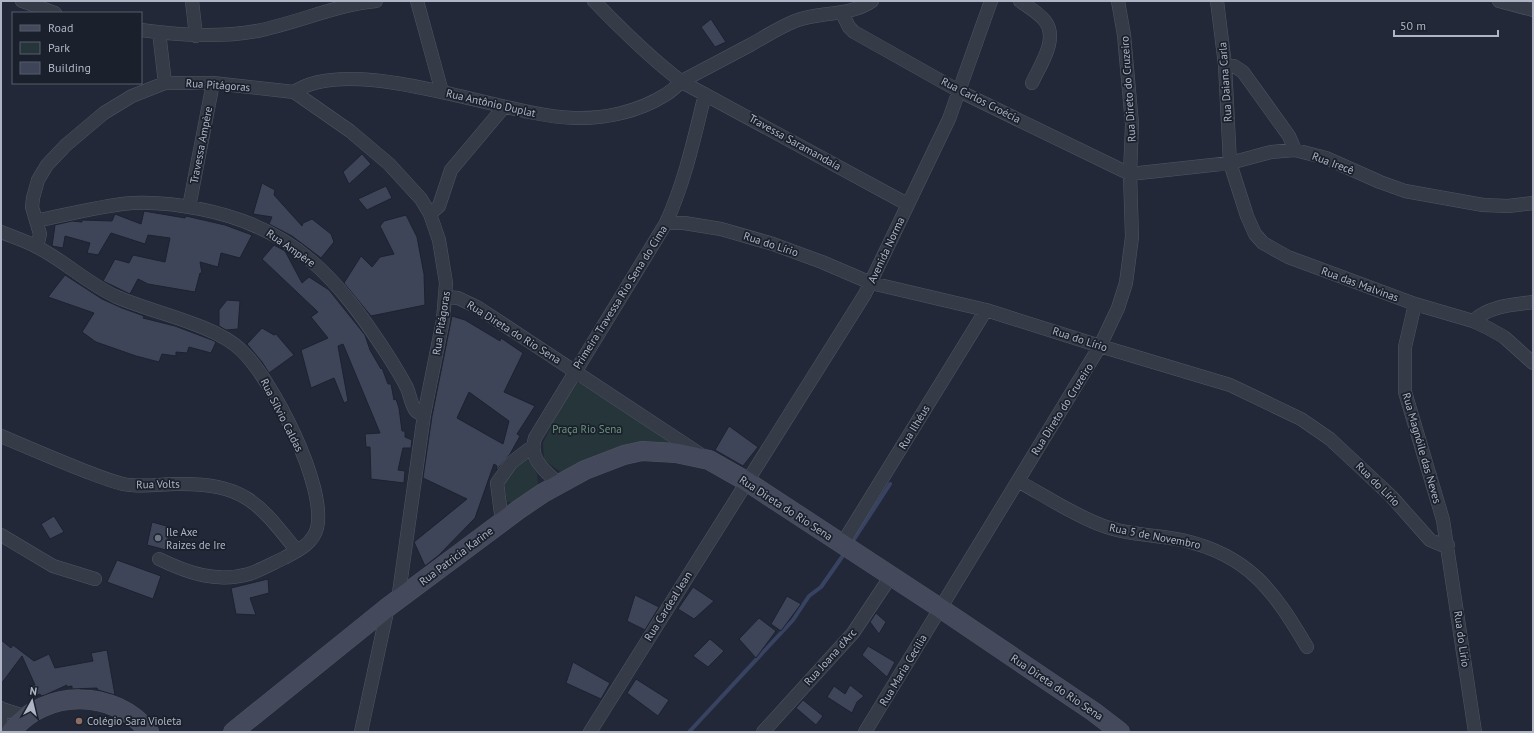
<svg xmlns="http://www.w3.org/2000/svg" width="1534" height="733" viewBox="0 0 1534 733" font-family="'PT Sans',sans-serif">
  <rect width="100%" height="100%" fill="#222838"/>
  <path fill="#25353a" d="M574 380 673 441 668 448 562 473 544 460 543 443Z
    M525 455 537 474 538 483 533 493 516 503 507 502 504 483Z"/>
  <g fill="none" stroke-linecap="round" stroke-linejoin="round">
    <path stroke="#384361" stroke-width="4" d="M851 544 890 484
      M689 732 793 620 809 596 821 587 842 557"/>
  </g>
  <path fill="#3e4558" stroke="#1d222f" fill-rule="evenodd" d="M711 19 726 42 715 47 701 27Z
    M362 154 371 164 349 184 343 172Z
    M262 183 275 190 274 195 302 226 303 223 312 219 331 234 334 242 321 258 292 236 269 224 272 217 253 214Z
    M386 186 392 198 367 210 358 199Z
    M144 211 185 218 186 216 225 225 252 235 240 258 221 253 218 267 200 262 202 273H200L195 292 148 284 138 279 130 294 103 281 115 259 129 263 133 255 165 262 170 238 148 235 145 244 111 233 98 255 87 253 90 243 65 236 63 248 52 246 55 225 72 221 82 222V220L112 221 115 214 141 224Z
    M406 215 417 237 424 274 425 305 371 316 344 283 361 256 372 267 380 257 394 254 380 226 384 221Z
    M274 245 285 251 302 283 309 277 329 290 365 335 370 350 381 369 382 368 388 384H391L394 400 396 399 399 408 402 431H405V437L412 440 411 448H403L398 470 405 471 404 483 371 479 370 447H366L365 434 380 433 343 344 338 346 348 401 344 403 334 378 311 388 301 350 328 338 311 317 318 312 262 259Z
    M65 275 102 299 122 308 144 316 143 318 175 326 212 340 216 342 211 353 189 347 187 353 176 352V356L162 354 159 362 136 356 96 342 82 332 94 313 48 297Z
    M227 300 240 301 238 329 226 330 219 326V310Z
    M452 316 465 320 500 341 501 338 523 353 504 392 535 406 517 434 520 436 510 454 496 471 497 466 494 464 475 518 439 555 425 566 414 542 467 499 423 478 432 416ZM469 392 509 421 503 444 457 418Z
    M262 328 274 335 276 334 294 355 269 373 262 362 247 344Z
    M729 426 758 447 743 466 715 450Z
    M54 516 64 532 50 539 41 524Z
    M152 522 170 527 166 550 147 545Z
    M117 560 161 576 153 599 107 582Z
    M268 579 269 593 250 598 256 615 236 614 231 588Z
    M693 587 714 601 694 619 678 609Z
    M635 595 659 607 645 630 627 621Z
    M787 596 801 604 781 631 771 624Z
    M876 613 886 622 879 634 870 622Z
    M759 618 776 631 756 658 739 639Z
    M710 639 724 651 708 667 693 656Z
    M1 640 11 648 13 645 34 661 49 654 55 668 93 661 91 653 107 650 115 695 98 690 97 688 72 689V686L66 687 67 685 45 695 41 696 40 694 32 697 28 687 35 685 22 656 1 684Z
    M868 646 895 662 887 677 862 655Z
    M573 662 610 683 601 699 566 683Z
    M636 679 669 700 658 716 627 693Z
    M850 685 864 696 857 702 852 713 827 697 834 686 845 694Z
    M803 700 823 716 816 725 796 708Z"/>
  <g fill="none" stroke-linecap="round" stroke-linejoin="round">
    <defs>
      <path id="street" d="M22 1 55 13
        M192 1 196 36
        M417 1 442 92
        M594 1C622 30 650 58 682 82L907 204
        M1020 1C1028 7 1039 13 1045 21 1059 39 1040 65 1032 83
        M1217 1 1225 65 1230 163 1247 216 1255 234 1263 243 1288 257 1415 304 1473 321 1488 328 1504 337 1533 363
        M1499 1 1533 10
        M842 13 849 27 854 32 959 91 1130 174 1230 163 1271 152 1295 150 1326 158 1380 182 1405 191 1483 205 1508 206 1533 203
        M141 30C180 35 218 38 257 31 297 23 335 5 376 1
        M159 32 165 83
        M1225 65 1234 66 1243 72 1289 136 1295 150
        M294 92C353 52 502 116 574 118 604 119 638 112 665 95 672 91 677 85 684 80 707 68 729 56 752 44 766 36 780 27 795 21 820 11 849 17 872 1
        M189 207 213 83
        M430 214 439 206 451 170 504 107
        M36 221C64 215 93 208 122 204 148 201 175 204 200 209 293 227 338 278 387 354 394 365 401 376 407 388 410 395 411 405 416 411 418 413 421 414 424 415
        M666 223H684L721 229 773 244 822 262 871 283 986 310 1100 346 1230 385 1301 419 1330 439 1391 496 1430 540 1442 545H1448
        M1 232C13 237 26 241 37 247 65 261 88 284 117 297 153 313 214 324 241 350 272 379 327 486 317 528 313 544 297 551 284 558 273 563 261 570 249 574 216 583 188 573 159 559
        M37 247 40 234 32 207 33 198 38 180 47 165 66 145 104 113 132 96 165 83H213L294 92 350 131 389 164 421 199 430 214 439 240 446 283 443 320 424 415 398 600
        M446 297 458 298 477 307 703 456
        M1415 304 1405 347V392L1443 520 1475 732
        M1473 321C1489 306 1511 305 1533 302
        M1 436C29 448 57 460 85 471 98 476 110 481 123 484 142 488 159 484 177 484 244 483 258 502 297 551
        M1018 481C1045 496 1072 514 1101 525 1127 535 1156 535 1182 540 1249 555 1274 591 1307 647
        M559 484C545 471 528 459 535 438L666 223C685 181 694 139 705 94
        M502 521 497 483 511 463 533 446
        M1 535 53 566 95 579
        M842 544 986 310
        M1 708V725
        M2 709 27 717
        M361 732 388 607
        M590 732 865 294 949 119 991 1
        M763 732 853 633 891 576
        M865 732 1100 346 1118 308 1126 283 1132 237 1130 174 1132 124 1124 35 1118 1"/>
      <path id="secondary" d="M11 732C45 688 115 689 149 732
        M233 732 388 607 518 510 543 493 585 470 624 455 642 451 676 453 709 460 746 481 940 608 1094 712 1120 732"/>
    </defs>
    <use href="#street" stroke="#505563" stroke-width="14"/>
    <use href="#secondary" stroke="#505563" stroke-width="20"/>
    <use href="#street" stroke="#363b48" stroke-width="13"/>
    <use href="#secondary" stroke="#44495b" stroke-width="19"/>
  </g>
  <circle fill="#6b7280" stroke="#1b202d" stroke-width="1.5" cx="158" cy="538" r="4"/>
  <circle fill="#8d6e63" stroke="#1b202d" stroke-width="1.5" cx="79" cy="721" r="4"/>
  <g text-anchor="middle" stroke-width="3.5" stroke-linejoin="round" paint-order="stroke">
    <g font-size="11" fill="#b0b5c5" stroke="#1b202d">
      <text transform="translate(1225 82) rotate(-94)" y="4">Rua Daiana Carla</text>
      <text transform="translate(218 85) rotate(4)" y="4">Rua Pitágoras</text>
      <text transform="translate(1128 89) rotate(-94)" y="4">Rua Direto do Cruzeiro</text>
      <text transform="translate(981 100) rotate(27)" y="4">Rua Carlos Croécia</text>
      <text transform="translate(491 103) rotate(13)" y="4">Rua Antônio Duplat</text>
      <text transform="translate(795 142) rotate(29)" y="4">Travessa Saramandaía</text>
      <text transform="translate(201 145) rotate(-79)" y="4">Travessa Ampère</text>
      <text transform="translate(1333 163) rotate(21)" y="4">Rua Irecê</text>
      <text transform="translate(771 244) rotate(18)" y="4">Rua do Lírio</text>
      <text transform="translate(291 248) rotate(35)" y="4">Rua Ampère</text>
      <text transform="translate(886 250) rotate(-65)" y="4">Avenida Norma</text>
      <text transform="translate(1360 284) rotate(20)" y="4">Rua das Malvinas</text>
      <text transform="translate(620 297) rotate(-58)" y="4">Primeira Travessa Rio Sena do Cima</text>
      <text transform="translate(441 323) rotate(-81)" y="4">Rua Pitágoras</text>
      <text transform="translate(514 332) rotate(32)" y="4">Rua Direta do Rio Sena</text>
      <text transform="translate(1080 339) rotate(18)" y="4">Rua do Lírio</text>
      <text transform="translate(1062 409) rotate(-58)" y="4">Rua Direto do Cruzeiro</text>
      <text transform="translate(282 415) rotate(63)" y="4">Rua Sílvio Caldas</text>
      <text transform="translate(914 427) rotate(-59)" y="4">Rua Ilhéus</text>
      <text transform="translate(1422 448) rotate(74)" y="4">Rua Magnóile das Neves</text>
      <text transform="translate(158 484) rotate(-1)" y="4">Rua Volts</text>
      <text transform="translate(1378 484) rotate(45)" y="4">Rua do Lírio</text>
      <text transform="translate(786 508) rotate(33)" y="4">Rua Direta do Rio Sena</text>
      <text transform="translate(1155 536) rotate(11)" y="4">Rua 5 de Novembro</text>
      <text transform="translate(456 556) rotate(-37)" y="4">Rua Patricia Karine</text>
      <text transform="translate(668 606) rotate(-58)" y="4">Rua Cardeal Jean</text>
      <text transform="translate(1462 639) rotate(82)" y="4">Rua do Lirio</text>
      <text transform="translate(830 657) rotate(-48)" y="4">Rua Joana d'Arc</text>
      <text transform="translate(903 670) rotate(-59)" y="4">Rua Maria Cecilia</text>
      <text transform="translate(1057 687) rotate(34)" y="4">Rua Direta do Rio Sena</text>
    </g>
    <g font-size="11" fill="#699479" stroke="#1b202d">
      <text x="587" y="433">Praça Rio Sena</text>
    </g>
    <g font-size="11" fill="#b0b5c5" stroke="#1b202d" text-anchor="start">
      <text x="166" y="536">Ile Axe<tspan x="166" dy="13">Raizes de Ire</tspan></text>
      <text x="87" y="725">Colégio Sara Violeta</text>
    </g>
  </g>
  <rect width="1534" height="733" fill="none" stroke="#b0b5c5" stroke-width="4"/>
  <rect x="12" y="12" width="130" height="72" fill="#1b202d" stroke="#575c6a"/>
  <rect x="20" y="25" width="20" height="6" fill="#44495b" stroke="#575c6a"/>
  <text x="48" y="32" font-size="12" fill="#b0b5c5">Road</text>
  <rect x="20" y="42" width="20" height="12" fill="#25353a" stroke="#575c6a"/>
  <text x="48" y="52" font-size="12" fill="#b0b5c5">Park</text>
  <rect x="20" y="62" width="20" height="12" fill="#3e4558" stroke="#575c6a"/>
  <text x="48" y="72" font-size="12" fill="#b0b5c5">Building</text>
  <g transform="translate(32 701) rotate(8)" stroke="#1b202d" stroke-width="3" paint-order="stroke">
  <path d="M0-3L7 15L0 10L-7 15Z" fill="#b0b5c5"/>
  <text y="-6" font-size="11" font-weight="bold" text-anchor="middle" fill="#b0b5c5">N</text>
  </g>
  <path d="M1394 30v6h104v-6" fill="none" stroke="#b0b5c5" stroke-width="2"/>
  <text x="1400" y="30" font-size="12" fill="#b0b5c5" stroke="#1b202d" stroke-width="3" paint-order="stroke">50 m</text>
</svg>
